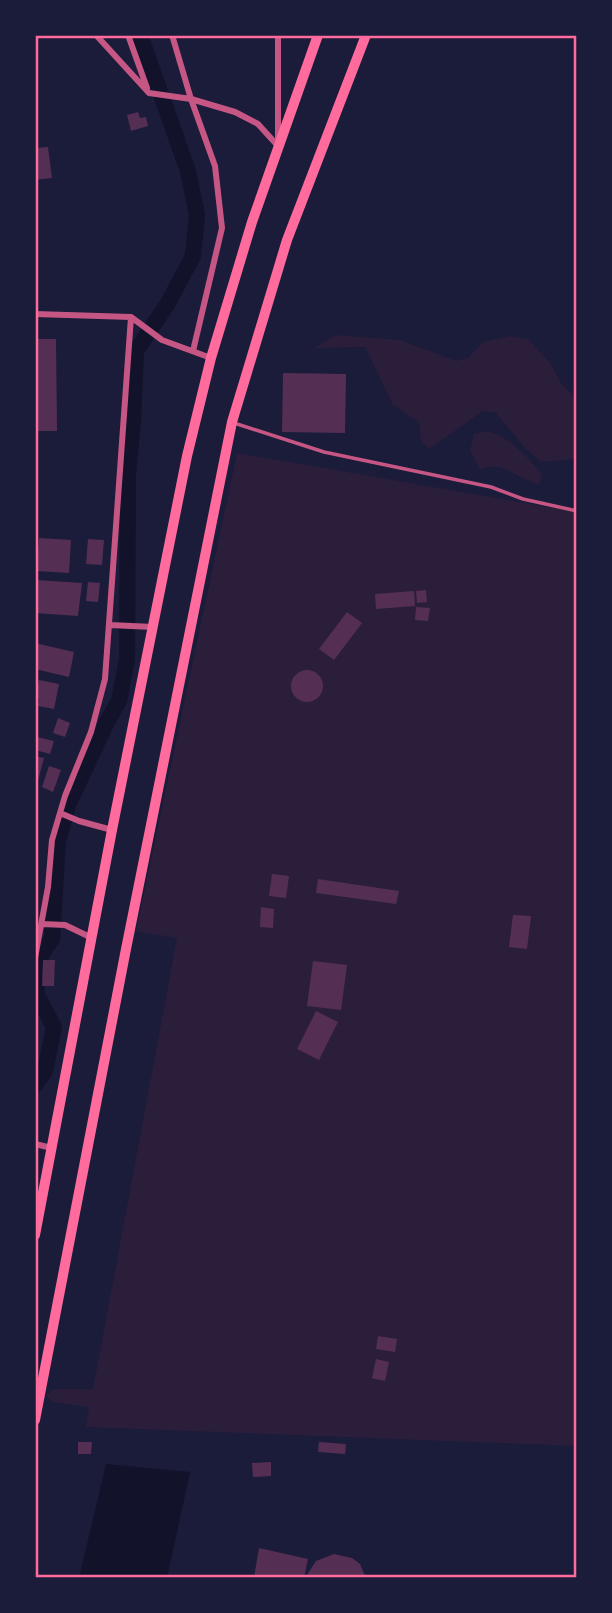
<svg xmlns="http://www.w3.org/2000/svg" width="612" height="1613" viewBox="0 0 612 1613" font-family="Roboto,sans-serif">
  <rect width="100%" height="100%" fill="#1b1b3a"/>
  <path fill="#2a1e3b" d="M335 335 400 340 456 361 468 358 483 342 510 336 528 339 550 363 562 385 577 399V459L541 462 526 449 495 412 483 411 429 449 421 441 419 422 393 405 365 347 315 348Z
    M487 431C510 437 527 456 542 474L539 484C515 480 507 460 480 469L470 451 474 434Z
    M237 453 577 512V1446L86 1427 89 1407 52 1402 46 1395 54 1389H93L177 938 136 931Z"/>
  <path fill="#12122b" d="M106 1464 190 1472 167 1578H79Z"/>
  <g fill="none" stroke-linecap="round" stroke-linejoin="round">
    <path stroke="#12122b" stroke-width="16" d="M35 1085 45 1071 54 1027 36 993 41 955 52 939 58 841 68 805 107 722 119 701 127 659 128 474 133 421 136 351 168 303 193 256 197 215 188 171 140 35"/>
  </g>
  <path fill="#542f53" d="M138 112 140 118 146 117 148 126 131 131 127 115Z
    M48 147 52 178 35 180V148Z
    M35 339H56L57 431H35Z
    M283 373 346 374 345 433 282 432Z
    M39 538 71 540 69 573 37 571Z
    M88 539 104 540 102 565 86 564Z
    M36 580 82 583 78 616 35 613Z
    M88 582 100 583 98 602 86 601Z
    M426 590 427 602 417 603 416 591Z
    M414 591 415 606 376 609 375 594Z
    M416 607 430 608 428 621 415 620Z
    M347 612 362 623 334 660 319 649Z
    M35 643 74 652 69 677 35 669Z
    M291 686a16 16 0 1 1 32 0a16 16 0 1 1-32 0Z
    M39 680 59 684 54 709 38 706 39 699 36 698Z
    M58 718 70 723 65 737 53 733Z
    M37 737 54 741 50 754 35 750Z
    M35 756 44 758 36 788H35Z
    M49 766 61 770 53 792 42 787Z
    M272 874 289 876 286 898 269 896Z
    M318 879 399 891 396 904 316 893Z
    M261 907 274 909 273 928 260 927Z
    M513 915 531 916 527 949 509 947Z
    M43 960H55L54 986H42Z
    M313 961 347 965 341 1010 307 1006Z
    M316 1011 338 1022 319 1060 297 1049Z
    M378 1336 397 1339 395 1352 376 1349Z
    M376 1359 389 1362 385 1381 372 1378Z
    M78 1442H92L91 1454H78Z
    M319 1442 346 1444 345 1454 318 1452Z
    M271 1462V1476L253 1477 252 1463Z
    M259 1548 308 1559 304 1578 254 1577Z
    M334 1554 352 1558 360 1564 366 1578H305L316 1561Z"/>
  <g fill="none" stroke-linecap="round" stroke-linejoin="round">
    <path stroke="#c65784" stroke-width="3.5" d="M234 423 324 452 491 487 523 499 577 511"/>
    <path stroke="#c65784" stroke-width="6" d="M96 35 149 93 191 99 235 112 258 124 278 146
      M128 35 147 88
      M172 35 191 99 215 166 222 228 193 351
      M278 142V35
      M35 314 131 317 162 340 211 358
      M110 625 153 627
      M60 813 79 821 112 830
      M42 924 65 925 92 938
      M35 958 48 887 52 840 65 796 91 732 105 679 131 317
      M35 1144 52 1148"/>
    <path stroke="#ff6b9d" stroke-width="10" d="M35 1235 112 830 187 456 211 358 252 222 318 35
      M35 1420 126 949 232 422 287 240 366 35"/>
  </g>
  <rect width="612" height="1613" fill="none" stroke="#1b1b3a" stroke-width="74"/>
  <rect x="37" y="37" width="538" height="1539" fill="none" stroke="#ff6b9d" stroke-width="2.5"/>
</svg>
